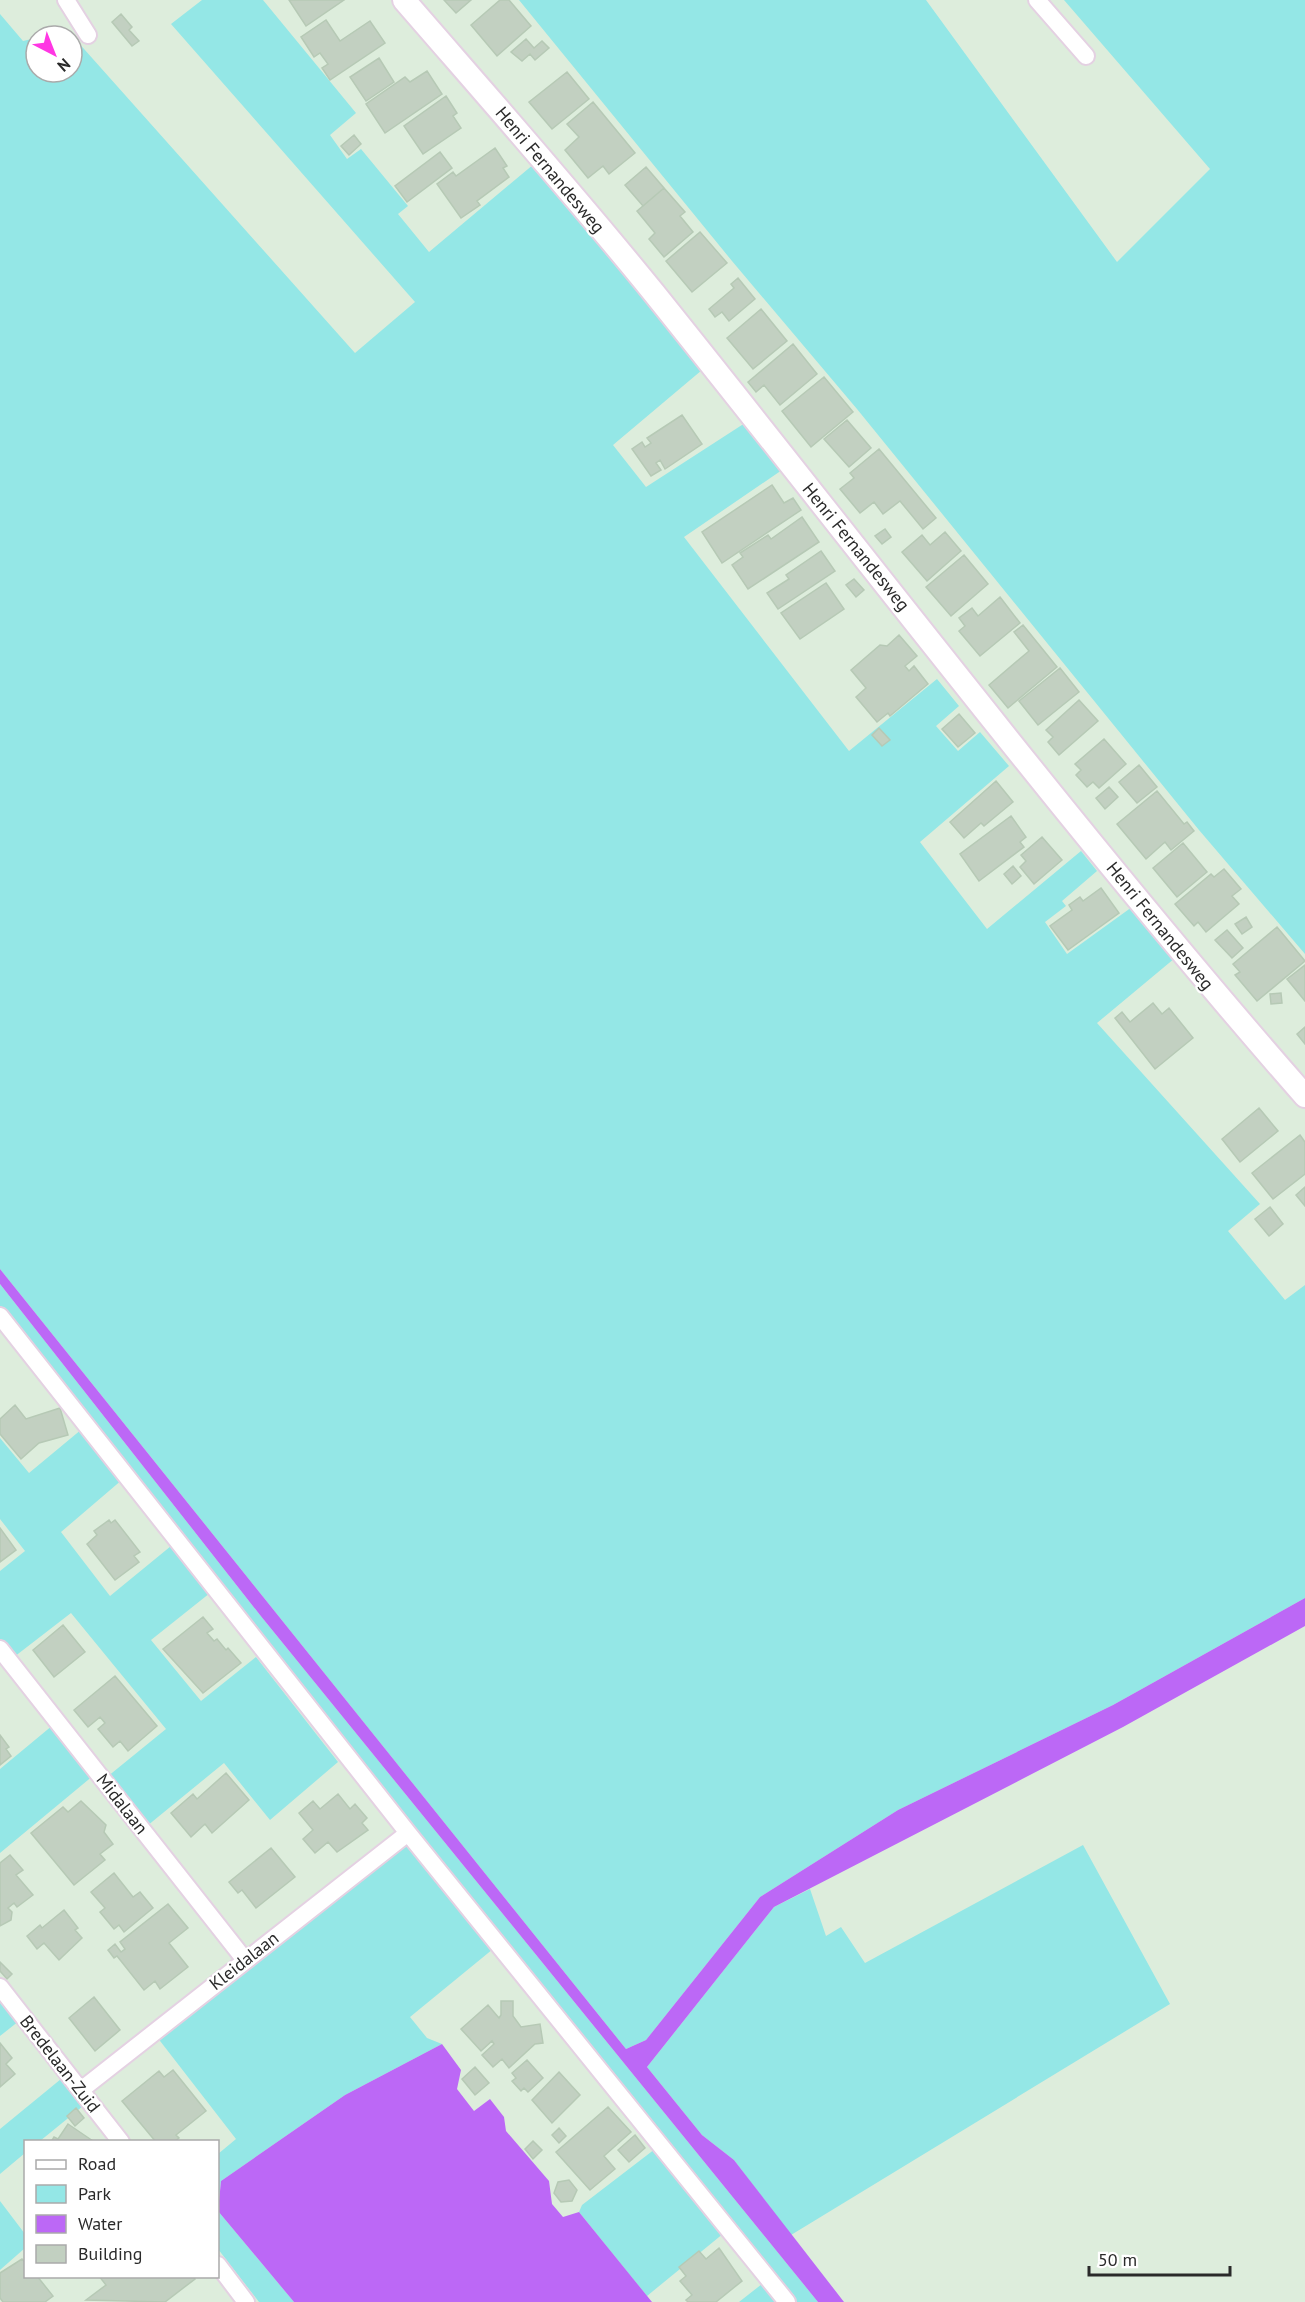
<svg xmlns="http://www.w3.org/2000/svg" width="1305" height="2302" viewBox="0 0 1305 2302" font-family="'PT Sans',sans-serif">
  <rect width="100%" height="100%" fill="#ddeddc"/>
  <path fill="#94e7e6" d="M202 0H263L356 113 330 135 347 159 361 149 408 206 398 214 429 252 534 164 702 370 613 445 646 487 745 423 782 470 684 537 849 751 937 679 959 706 936 726 958 751 980 732 1009 766 920 842 987 929 1081 851 1097 871 1062 901 1066 906 1045 922 1067 954 1132 907 1175 958 1097 1023 1260 1204 1228 1231 1285 1300 1305 1285V1598L1113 1705 898 1810 760 1897 646 2040 626 2049 0 1269V14L23 41 36 38V72H72V36H45L68 31 355 353 415 302 171 24Z
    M519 0H926L1117 262 1210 169 1064 0H1305V954L1199 830 857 409 732 261Z
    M0 1284 260 1615 818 2302H797L514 1954 0 1306Z
    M82 1429 123 1479 61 1532 110 1596 171 1546 210 1593 151 1640 201 1701 256 1657 338 1762 270 1820 224 1763 147 1826 107 1777 166 1729 71 1613 14 1657 0 1639V1571L25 1551 0 1519V1438L29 1473Z
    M53 1725 94 1775 0 1853V1769Z
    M409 1842 493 1949 410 2017 427 2038 442 2044 345 2095 221 2181 218 2206V2154L236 2139 157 2037Z
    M1083 1845 1170 2004 791 2235 734 2160 702 2135 647 2067 774 1907 810 1889 826 1936 841 1927 865 1963Z
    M0 1996 19 2021 0 2036Z
    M61 2079 83 2106 40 2141 26 2142 25 2153 0 2174V2129Z
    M655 2149 724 2233 647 2296 579 2212 582 2205Z
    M0 2201 25 2234V2248L0 2270Z
    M218 2211 294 2302H259L218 2249Z
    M762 2284 776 2302H739Z"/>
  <path fill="#bc68f6" d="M0 1269 626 2049 646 2040 760 1897 898 1810 1113 1705 1305 1598V1626L1123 1727 774 1907 647 2067 702 2135 734 2160 844 2302H818L260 1615 0 1284Z
    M442 2044 461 2070 457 2089 474 2111 490 2099 504 2117 506 2131 549 2181 552 2204 563 2217 579 2212 652 2302H294L218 2211 221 2181 345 2095Z"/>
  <path fill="#c2d0c1" stroke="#b6c9b5" stroke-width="1.5" d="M289 0H344L306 26Z
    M444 0H471L456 13Z
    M500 0H509L531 26 497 56 471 25Z
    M121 14 132 27 129 30 139 41 132 46 112 22Z
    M326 20 340 41 370 21 385 43 330 80 322 68 328 64 320 53 314 57 301 37Z
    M526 39 534 48 542 41 549 48 535 60 530 54 522 61 511 52Z
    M379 58 394 82 366 101 350 77Z
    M427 71 442 94 385 133 366 104 405 77 410 82Z
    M567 72 589 99 552 129 529 102Z
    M446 96 457 113 453 116 461 128 423 154 404 126Z
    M593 102 635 153 609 174 603 166 588 178 565 150 579 137 567 124Z
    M354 135 361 144 349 155 341 146Z
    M495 148 507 166 503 168 509 177 477 201 480 205 461 218 437 184 453 172 456 176Z
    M440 152 452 168 407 202 395 186Z
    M646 167 664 188 643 206 625 185Z
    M664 188 685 212 680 216 693 232 664 257 649 239 655 233 637 211Z
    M700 232 727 263 692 292 666 261Z
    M738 278 755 299 729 321 722 312 715 317 709 309 734 288 731 284Z
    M761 309 787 341 753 369 727 338Z
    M793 344 817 374 780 405 764 385 756 392 748 382Z
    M824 377 853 412 811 447 782 411Z
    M682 415 702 444 665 469 660 460 656 463 661 470 651 476 632 449 642 442 645 447 651 443 647 438Z
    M847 420 871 448 849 467 824 439Z
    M879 449 936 518 923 529 900 501 883 514 874 502 860 513 840 489 854 478 850 473Z
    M772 485 784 503 793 498 801 510 722 563 702 532Z
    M802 517 819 542 748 589 732 565 743 557 740 553 768 535 771 539Z
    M885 529 891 537 882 544 875 536Z
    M945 532 961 551 927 581 902 552 922 535 930 545Z
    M821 551 835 571 778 609 767 593 789 579 786 575Z
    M964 555 988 584 951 616 926 587Z
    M854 579 864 590 856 597 846 585Z
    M826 583 844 609 800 639 781 613Z
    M1000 597 1020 623 980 656 959 631 965 626 959 618 972 608 978 616Z
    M1023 625 1057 667 1008 708 989 685 1029 651 1014 632Z
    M899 635 917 656 905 666 909 671 914 666 928 684 890 716 888 713 877 722 856 697 866 688 851 670 880 645 887 646Z
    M1060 668 1079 692 1038 725 1019 701Z
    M1079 700 1098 721 1059 755 1048 742 1053 737 1046 730Z
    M959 714 975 733 958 747 942 729Z
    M879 728 890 740 882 746 872 735Z
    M1104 739 1126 764 1099 788 1093 782 1087 787 1076 775 1081 770 1075 764Z
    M1139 765 1157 787 1137 803 1119 782Z
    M996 781 1013 802 984 826 981 823 964 838 950 822Z
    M1109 787 1118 797 1105 809 1096 798Z
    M1157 791 1184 824 1187 822 1194 831 1171 850 1165 842 1146 859 1117 824Z
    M1011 816 1026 837 1020 842 1024 847 979 881 960 854Z
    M1042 837 1062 860 1034 884 1020 867 1026 861 1021 855Z
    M1183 843 1207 872 1177 897 1153 868Z
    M1013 866 1021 876 1012 884 1004 874Z
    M1224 869 1241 889 1232 896 1239 904 1206 932 1198 922 1194 926 1175 904 1211 874 1214 877Z
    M1101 888 1119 913 1068 950 1050 926 1072 910 1069 905 1080 897 1083 901Z
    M1246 917 1252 927 1242 934 1235 924Z
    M1277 927 1305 961 1257 1001 1235 975 1240 972 1233 964Z
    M1227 930 1243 948 1232 958 1215 940Z
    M1305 965V1001L1287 979Z
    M1281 993 1282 1003 1271 1004 1270 994Z
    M1153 1003 1162 1014 1169 1008 1193 1038 1155 1069 1115 1018 1122 1012 1130 1022Z
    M1305 1027V1044L1297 1034Z
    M1259 1108 1278 1131 1240 1162 1222 1139Z
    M1300 1135 1305 1142V1174L1273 1199 1252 1173Z
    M1305 1187V1206L1296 1195Z
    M1270 1207 1283 1224 1269 1236 1255 1219Z
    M15 1405 26 1419 60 1408 68 1435 39 1443 21 1459 0 1434V1419Z
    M109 1520 111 1523 115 1520 140 1552 134 1556 139 1562 115 1580 87 1544 97 1535 94 1531Z
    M0 1528 16 1550 0 1562Z
    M203 1617 213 1629 207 1633 214 1641 217 1639 226 1650 228 1648 241 1663 203 1693 163 1649Z
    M63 1625 85 1652 54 1677 33 1650Z
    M115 1676 157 1726 128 1751 120 1741 113 1747 98 1729 105 1723 100 1717 88 1727 74 1710Z
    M0 1735 9 1747 6 1749 11 1756 0 1765Z
    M226 1773 249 1800 212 1833 205 1824 191 1837 171 1813 193 1794 197 1799Z
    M338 1794 350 1809 355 1804 367 1818 362 1823 368 1830 337 1852 328 1842 315 1853 303 1839 313 1830 299 1813 313 1801 320 1809Z
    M81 1801 106 1825 104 1832 113 1844 100 1854 105 1860 74 1885 31 1833 63 1807 68 1812Z
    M271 1848 295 1877 256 1908 242 1890 238 1893 229 1882Z
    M10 1855 23 1870 16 1875 33 1895 17 1907 14 1903 8 1908 12 1912 11 1920 0 1926V1863Z
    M114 1873 133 1897 140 1892 153 1908 124 1932 119 1925 114 1929 100 1912 105 1908 91 1892Z
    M168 1904 188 1928 169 1943 188 1967 160 1989 155 1981 144 1990 117 1956 114 1958 108 1950 115 1944 121 1952 125 1949 120 1942Z
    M64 1910 78 1928 75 1930 82 1938 59 1960 44 1943 37 1949 27 1936 40 1925 42 1928Z
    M0 1962 12 1974 7 1979 0 1971Z
    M94 1997 120 2030 95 2051 69 2018Z
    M501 2001H513V2016L521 2027 540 2024 543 2043 535 2044 509 2068 502 2059 493 2067 482 2055 494 2044 492 2041 481 2051 461 2029 488 2005 499 2018 501 2015Z
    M0 2043 12 2058 6 2064 15 2074 0 2087Z
    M527 2060 543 2078 528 2092 524 2088 521 2091 512 2081 516 2078 512 2073Z
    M475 2067 489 2083 475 2095 462 2079Z
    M173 2070 206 2111 176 2135 179 2138 174 2142H156L122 2101 159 2071 164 2077Z
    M559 2072 580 2095 552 2123 532 2100Z
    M608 2107 631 2132 604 2156 615 2169 590 2190 556 2152Z
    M76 2108 84 2118 75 2126 67 2116Z
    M68 2124 93 2141 92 2142H51L54 2137 58 2139Z
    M559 2128 566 2136 559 2143 552 2135Z
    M635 2135 645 2148 629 2162 618 2150Z
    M533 2141 542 2150 533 2159 525 2149Z
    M569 2180 577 2190 572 2201 561 2202 554 2193 558 2182Z
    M719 2248 742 2281 716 2302H688L686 2300 692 2295 680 2281 686 2276 679 2267 699 2251 706 2259Z
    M22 2259 26 2263V2276H37L53 2296 45 2302H3L0 2298V2273Z
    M193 2276 195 2279 165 2302 86 2300 106 2285 99 2276Z"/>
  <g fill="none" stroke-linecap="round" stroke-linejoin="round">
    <defs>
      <path id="street" d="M66 0 88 35
        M1037 0 1086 56
        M0 1316 408 1833 787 2302
        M0 1649 245 1960
        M0 1987 121 2142
        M81 2090 408 1833
        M218 2265 246 2302"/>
      <path id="secondary" d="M404 0C488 97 573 193 654 293 870 562 1078 837 1305 1096"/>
    </defs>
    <use href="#street" stroke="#e4d1e2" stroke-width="20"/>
    <use href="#secondary" stroke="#e4d1e2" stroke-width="26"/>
    <use href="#street" stroke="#fff" stroke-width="16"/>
    <use href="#secondary" stroke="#fff" stroke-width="22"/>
  </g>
  <g text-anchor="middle" stroke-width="4.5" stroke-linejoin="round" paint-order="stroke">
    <g font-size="18" fill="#2a2a2a" stroke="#fff">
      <text transform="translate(550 170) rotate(50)" y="6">Henri Fernandesweg</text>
      <text transform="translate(856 547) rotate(51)" y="6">Henri Fernandesweg</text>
      <text transform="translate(1160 926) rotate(51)" y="6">Henri Fernandesweg</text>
      <text transform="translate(122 1804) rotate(52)" y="6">Midalaan</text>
      <text transform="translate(244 1961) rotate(-38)" y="6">Kleidalaan</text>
      <text transform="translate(60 2064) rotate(52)" y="6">Bredelaan-Zuid</text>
    </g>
  </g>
  <rect x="24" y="2140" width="195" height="138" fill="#ffffff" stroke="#aaaaaa" stroke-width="1.5"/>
  <rect x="36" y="2160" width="30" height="9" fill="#ffffff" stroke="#aaaaaa" stroke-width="1.5"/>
  <text x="78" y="2170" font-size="18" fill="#2a2a2a">Road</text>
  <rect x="36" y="2185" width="30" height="18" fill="#94e7e6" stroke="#aaaaaa" stroke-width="1.5"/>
  <text x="78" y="2200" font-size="18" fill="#2a2a2a">Park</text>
  <rect x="36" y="2215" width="30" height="18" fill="#bc68f6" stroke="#aaaaaa" stroke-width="1.5"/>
  <text x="78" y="2230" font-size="18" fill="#2a2a2a">Water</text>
  <rect x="36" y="2245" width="30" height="18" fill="#c2d0c1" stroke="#aaaaaa" stroke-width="1.5"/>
  <text x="78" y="2260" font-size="18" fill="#2a2a2a">Building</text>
  <g transform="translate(54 54) rotate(138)"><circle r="28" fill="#ffffff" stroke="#aaaaaa" stroke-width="1.5"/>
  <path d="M0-4.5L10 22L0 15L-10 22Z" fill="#ff37e3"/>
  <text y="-9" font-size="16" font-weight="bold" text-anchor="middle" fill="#2a2a2a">N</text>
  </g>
  <path d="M1089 2266v9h141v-9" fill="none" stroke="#2a2a2a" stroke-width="3"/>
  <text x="1098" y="2266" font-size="18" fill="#2a2a2a" stroke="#ffffff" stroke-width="4.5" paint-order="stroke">50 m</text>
</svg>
